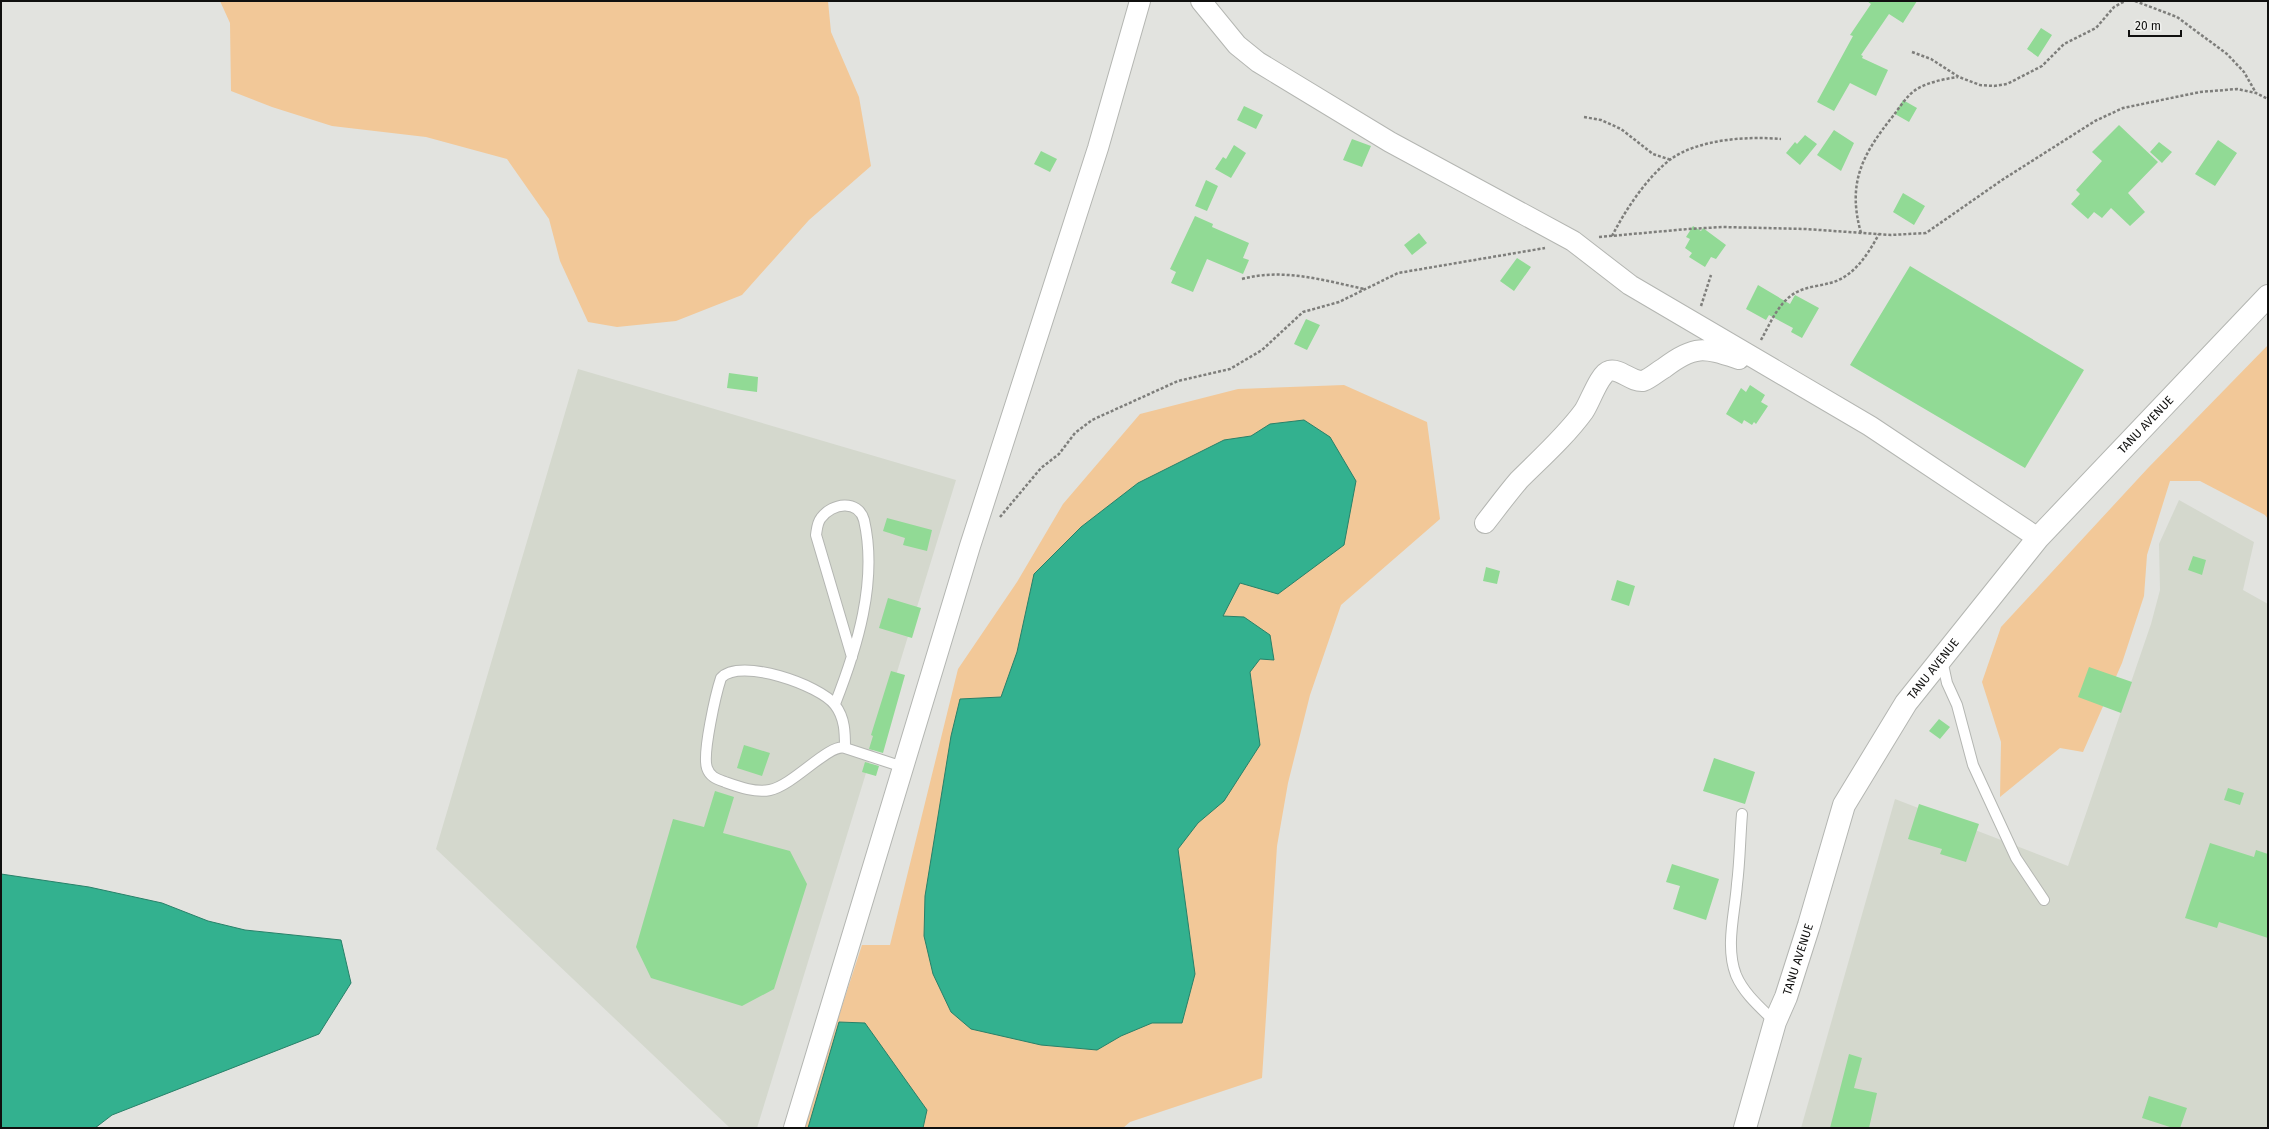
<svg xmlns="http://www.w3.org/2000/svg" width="2269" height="1129" viewBox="0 0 2269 1129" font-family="'Fira Sans',sans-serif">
  <rect width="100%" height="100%" fill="#e2e3df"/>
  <path fill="#d4d8cd" d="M578 369 956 480 757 1128H730L436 849Z
    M2179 500 2254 542 2243 590 2268 604V1128H1801L1895 799 2068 866 2151 624 2160 590 2159 544Z"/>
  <path fill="#f2c898" d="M220 1H828L831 32 859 97 871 166 809 220 742 295 676 321 617 327 588 322 560 261 549 219 507 159 426 137 332 126 272 107 231 91 230 23Z
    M2268 345V519L2265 515 2200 481H2170L2147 555 2144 596 2122 663 2083 752 2060 748 2000 797 2001 742 1982 682 2001 627 2148 468Z
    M1344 385 1427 422 1440 519 1341 605 1310 695 1288 783 1277 846 1262 1078 1130 1122 1123 1128H802L862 945H890L958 669 1017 582 1063 504 1140 414 1238 389Z"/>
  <path fill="#33b18f" stroke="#288169" d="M1304 420 1330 437 1356 481 1344 545 1278 594 1240 583 1223 616 1244 617 1270 635 1274 660 1260 659 1250 672 1260 745 1224 801 1198 823 1178 849 1195 974 1182 1023H1152L1121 1036 1097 1050 1041 1045 971 1029 951 1012 933 974 924 936 925 896 951 736 960 699 1001 697 1017 652 1034 574 1081 527 1138 483 1224 440 1251 436 1270 424Z
    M1 874 89 887 162 903 208 921 245 930 341 940 351 983 319 1034 112 1115 95 1128H1Z
    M839 1022 865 1023 927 1110 923 1128H808Z"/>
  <path fill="#91da95" d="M1867 1H1917L1903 23 1889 14 1861 55 1863 56 1862 58 1888 70 1876 96 1850 83 1834 111 1817 102 1853 36 1850 35 1871 4Z
    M2041 28 2052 35 2038 57 2027 49Z
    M1903 100 1917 108 1909 122 1895 114Z
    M1244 106 1263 115 1256 129 1237 120Z
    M2119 125 2158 162 2128 193 2145 212 2130 226 2111 208 2102 218 2094 212 2088 219 2071 204 2080 194 2076 190 2102 161 2092 152Z
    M1834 130 1854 143 1841 171 1817 155Z
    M1805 135 1817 144 1800 165 1786 153 1795 142 1797 144Z
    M1352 139 1371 146 1362 167 1343 160Z
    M2218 140 2237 153 2215 186 2195 174Z
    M2159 142 2172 152 2162 163 2150 152Z
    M1234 145 1246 153 1231 178 1215 169 1223 157 1226 159Z
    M1041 151 1057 159 1050 172 1034 164Z
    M1206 180 1218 186 1207 211 1195 206Z
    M1903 193 1925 206 1914 225 1893 212Z
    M1195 216 1213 224 1212 227 1249 243 1243 258 1249 260 1243 274 1207 259 1193 292 1171 283 1176 272 1170 269Z
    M1693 226 1701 231 1703 228 1726 245 1716 259 1711 257 1705 267 1689 257 1692 253 1685 248 1690 239 1686 237Z
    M1419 233 1427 243 1412 255 1404 245Z
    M1517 258 1531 267 1514 291 1500 281Z
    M1910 266 2084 370 2025 468 1850 365Z
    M1758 285 1790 304 1795 295 1819 308 1802 338 1791 332 1793 328 1769 315 1766 320 1746 309Z
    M1306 319 1320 325 1307 350 1294 344Z
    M729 373 758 377 757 392 727 388Z
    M1750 385 1765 395 1761 402 1768 406 1756 424 1754 422 1752 425 1744 420 1742 424 1726 414 1741 388 1746 392Z
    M887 518 932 530 927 551 903 545 905 538 883 531Z
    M2193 556 2206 560 2202 575 2188 570Z
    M1486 567 1500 571 1497 584 1483 581Z
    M1617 580 1635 586 1629 606 1611 600Z
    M888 598 921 608 912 638 879 628Z
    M2089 667 2132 682 2121 713 2078 697Z
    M891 671 905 675 883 753 869 749 873 736 871 735Z
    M1939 719 1950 727 1940 739 1929 731Z
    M744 745 770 753 762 776 737 768Z
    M1714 758 1755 772 1745 804 1703 791Z
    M865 762 879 766 876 776 862 772Z
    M2228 788 2244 793 2240 805 2224 800Z
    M715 791 734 797 723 833 790 851 807 884 774 989 742 1006 651 978 636 947 673 819 704 827Z
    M1919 804 1979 824 1966 862 1940 854 1942 849 1908 839Z
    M2210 843 2254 857 2256 850 2268 854V938L2219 922 2217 928 2185 918Z
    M1672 864 1719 879 1706 920 1673 909 1680 886 1666 882Z
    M1849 1054 1862 1058 1854 1088 1877 1093 1869 1128H1830Z
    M2149 1096 2187 1108 2180 1128H2173L2142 1118Z"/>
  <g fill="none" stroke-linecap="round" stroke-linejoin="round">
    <defs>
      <path id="lane" d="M1942 660 1947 683 1957 705 1973 765 2016 858 2044 900
        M835 704C857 648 878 581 864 520 858 499 832 503 821 518 817 523 817 529 816 535L852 657
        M845 748C845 733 845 718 835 705 820 685 740 657 721 678 716 693 702 754 707 768 710 777 717 779 725 782 739 787 755 793 770 790 794 785 829 743 845 748L903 767
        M1742 814C1740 837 1740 861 1737 884 1735 913 1725 946 1736 975 1744 994 1761 1008 1775 1022"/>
      <path id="street" d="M1201 1 1237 45 1258 62 1390 142 1573 241 1630 285 1870 426 2038 538
        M1485 523C1496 509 1507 494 1519 480 1541 458 1565 437 1584 411 1590 402 1600 373 1609 371 1620 368 1631 382 1643 381 1651 378 1657 372 1664 368 1695 344 1705 348 1739 359
        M794 1128 970 546 1098 148 1140 1"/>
      <g id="secondary">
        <path id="s1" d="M1745 1128 1775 1022 1786 997 1809 925 1844 805 1906 703 2038 538 2268 296"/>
      </g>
    </defs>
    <use href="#lane" stroke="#b4b6b2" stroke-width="12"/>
    <use href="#street" stroke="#b4b6b2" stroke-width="22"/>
    <use href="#secondary" stroke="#b4b6b2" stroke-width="24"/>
    <path stroke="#7e7e7b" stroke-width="2.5" stroke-dasharray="3 2" stroke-linecap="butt" d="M2135 1 2177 17 2227 54 2244 72 2256 93
      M1912 52 1931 59 1959 77 1980 85 1994 86 2007 84 2042 66 2064 44 2096 28 2114 7 2125 1
      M1584 117 1601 120 1621 129 1653 154 1671 160
      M1861 233C1847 183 1862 155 1893 116 1900 107 1907 95 1917 89 1929 82 1944 79 1958 77
      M1612 236C1626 209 1647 177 1671 159 1699 139 1748 136 1781 139
      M1599 237 1688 229 1723 227 1806 229 1891 235 1926 233 2002 180 2095 121 2123 108 2200 92 2237 89 2256 93 2268 99
      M1242 279C1283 268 1323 280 1364 289
      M1701 306 1711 275
      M1761 340C1770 324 1778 303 1795 293 1805 287 1819 286 1830 283 1854 277 1868 254 1879 234
      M1000 517 1041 468 1059 454 1075 433 1092 420 1178 381 1230 369 1262 350 1303 312 1339 302 1398 273 1545 248"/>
    <use href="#lane" stroke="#fff" stroke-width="10"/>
    <use href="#street" stroke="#fff" stroke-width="20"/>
    <use href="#secondary" stroke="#fff" stroke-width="22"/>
  </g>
  <g text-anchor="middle" stroke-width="3" stroke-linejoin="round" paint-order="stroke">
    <g font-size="12" fill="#10100f" stroke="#eff0ed">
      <text dy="4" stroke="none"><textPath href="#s1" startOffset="825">TANU AVENUE</textPath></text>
      <text dy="4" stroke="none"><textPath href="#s1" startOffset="501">TANU AVENUE</textPath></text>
      <text dy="4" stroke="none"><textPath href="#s1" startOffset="177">TANU AVENUE</textPath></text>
    </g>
  </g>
  <rect width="2269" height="1129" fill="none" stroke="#10100f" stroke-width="4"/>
  <path d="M2129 30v6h52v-6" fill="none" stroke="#10100f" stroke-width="2"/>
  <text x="2135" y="30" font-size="12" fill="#10100f" stroke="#eff0ed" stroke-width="3" paint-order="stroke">20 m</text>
</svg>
